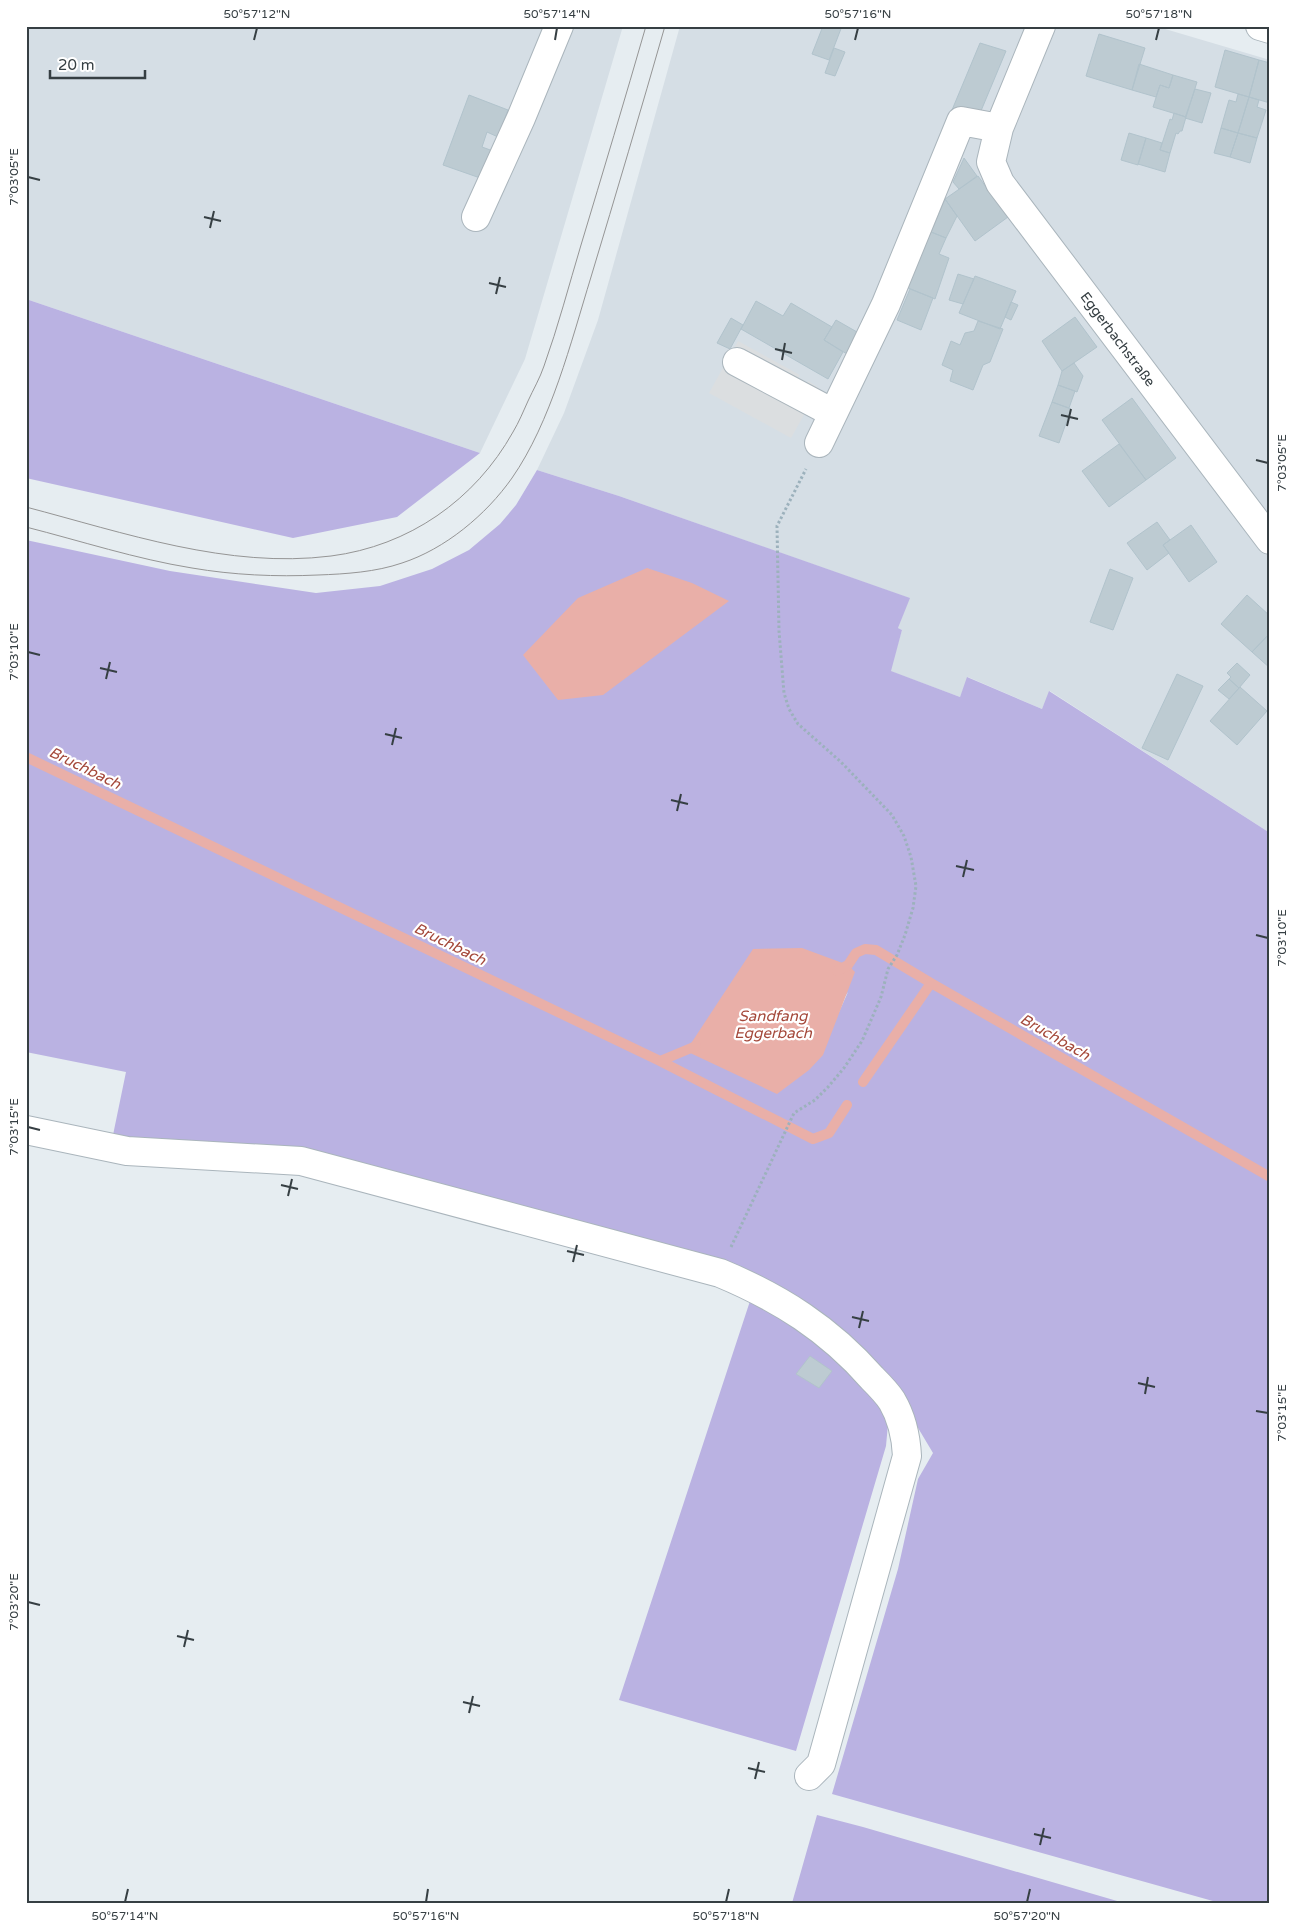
<svg xmlns="http://www.w3.org/2000/svg" width="1296" height="1929" viewBox="0 0 1296 1929" font-family="'Varela Round',sans-serif">
  <rect width="100%" height="100%" fill="#e6edf1"/>
  <path fill="#d5dee5" d="M26 26H623L525 359 480 453 26 299Z
    M680 26H1155L1270 60V833L1050 691 1042 709 968 677 960 697 890 671 902 630 898 628 909 598 619 496 537 470 564 413 598 320Z"/>
  <path fill="#bab2e2" fill-rule="evenodd" d="M26 299 480 453 397 517 293 538 26 478Z
    M537 470 619 496 910 598 898 628 902 630 891 671 960 697 967 677 1042 709 1049 691 1270 833V1903H1220L832 1794 898 1569 918 1479 933 1453 896 1391 807 1308 337 1156 267 1148 130 1138 113 1135 126 1072 26 1052V540L170 571 316 593 380 586 432 569 469 550 500 524 516 505ZM848 992 839 1012 777 1094Z
    M751 1298 814 1338 845 1364 877 1402 888 1424 886 1446 796 1751 619 1700Z
    M817 1815 863 1827 1124 1903H792Z"/>
  <path fill="#dbdee0" d="M738 341 800 375 796 382 805 387 808 381 819 388 791 438 709 393Z"/>
  <path fill="#e9afa8" d="M647 568 692 583 729 601 603 695 558 700 523 655 578 598Z
    M802 948 848 965 855 972 823 1055 809 1070 777 1094 686 1051 753 949Z"/>
  <g fill="none" stroke-linecap="round" stroke-linejoin="round">
    <path stroke="#e9afa8" stroke-width="10" d="M26 757 660 1061 813 1139 829 1133 847 1105
      M837 971 848 965 856 953 865 949 876 950 931 983
      M660 1061 696 1046
      M863 1082 931 983 1270 1177"/>
  </g>
  <path fill="#bdcbd2" stroke="#b1c3cc" d="M823 26H842L829 60 812 54Z
    M1099 34 1145 48 1132 90 1086 76Z
    M980 43 1006 51 978 118 952 110Z
    M834 48 845 52 835 76 825 73Z
    M1225 50 1259 60 1249 97 1215 87Z
    M1259 60 1270 63V103L1249 97Z
    M1139 64 1173 75 1169 88 1160 85 1156 97 1132 90Z
    M1173 75 1197 82 1186 117 1153 107 1160 85 1169 88Z
    M1195 89 1211 93 1202 123 1185 118Z
    M1238 94 1249 97 1238 133 1221 128 1229 100 1236 102Z
    M469 95 508 110 498 137 487 132 482 147 493 151 483 179 443 165Z
    M1249 97 1259 100 1257 107 1266 110 1257 138 1238 133Z
    M1174 113 1186 117 1182 131H1180L1178 134 1176 133 1170 153 1160 150 1170 119 1172 120Z
    M1221 128 1238 133 1230 157 1214 153Z
    M1129 133 1146 138 1138 165 1121 160Z
    M1238 133 1257 138 1250 163 1230 157Z
    M1146 138 1162 143 1160 150 1170 153 1165 172 1138 164Z
    M964 158 977 176 959 189 953 182Z
    M978 176 1008 217 975 241 945 199Z
    M945 199 957 216 946 238 931 232Z
    M931 232 946 238 939 254 949 258 935 299 906 287Z
    M958 274 974 279 963 304 949 300Z
    M975 276 1016 291 1000 329 959 313Z
    M910 289 933 298 921 330 897 320Z
    M756 301 783 316 791 303 832 327 824 340 843 352 828 379 741 329Z
    M1011 302 1018 305 1011 320 1005 317Z
    M1075 317 1097 347 1062 371 1042 341Z
    M731 318 743 325 730 349 717 343Z
    M836 320 864 336 852 357 824 340Z
    M978 321 1003 329 990 362 983 365 973 390 950 381 953 370 942 365 951 341 960 345 965 333 974 331Z
    M1074 363 1083 376 1077 392 1058 385 1062 371Z
    M1058 385 1075 391 1069 408 1052 402Z
    M1132 398 1176 458 1146 480 1102 420Z
    M1052 402 1071 409 1059 443 1039 436Z
    M1119 444 1146 480 1109 507 1082 471Z
    M1157 522 1170 540 1163 545 1169 553 1147 570 1127 543Z
    M1191 525 1217 562 1189 582 1163 545Z
    M1110 569 1133 578 1113 630 1090 622Z
    M1247 595 1270 616V633L1252 652 1221 624Z
    M1270 633V668L1252 652Z
    M1237 663 1250 675 1239 688 1229 679 1231 677 1227 673Z
    M1177 674 1203 686 1168 760 1142 748Z
    M1229 679 1239 688 1229 699 1218 690Z
    M1240 687 1267 711 1237 745 1210 721Z
    M810 1356 832 1371 819 1388 796 1374Z"/>
  <g fill="none" stroke-linecap="round" stroke-linejoin="round">
    <defs>
      <path id="minor" d="M1041 26 999 128 991 162 1000 183 1270 540
        M1260 26 1270 29
        M476 217 521 118 559 26
        M737 362 833 413
        M819 443 886 304 961 121 999 128
        M26 1130 127 1151 301 1161 720 1273C780 1298 829 1329 872 1378 879 1385 887 1393 892 1401 902 1418 906 1436 907 1456L821 1764 809 1776"/>
    </defs>
    <use href="#minor" stroke="#aab5bc" stroke-width="30"/>
    <path stroke="#9cb1bc" stroke-width="3" stroke-dasharray="2.5 2.5" stroke-linecap="butt" d="M731 1247 794 1113 815 1100 828 1087 844 1068 862 1041 881 997 888 969 897 955 905 935 913 908 916 886 911 857 904 836 892 815 841 762 798 724 789 709 784 693 779 631 777 526 806 469"/>
    <use href="#minor" stroke="#fff" stroke-width="28"/>
    <path stroke="#959595" stroke-width="1" d="M26 507C125 533 228 569 331 556 409 546 475 500 513 432 519 422 523 412 528 401 533 390 540 378 544 366 558 327 569 285 581 245 603 172 625 99 646 26
      M26 527C81 541 136 559 192 568 233 575 276 577 318 575 346 574 376 572 402 563 445 549 486 515 512 478 551 422 571 342 591 277 616 194 641 110 665 26"/>
  </g>
  <path fill="none" stroke="#363f43" stroke-width="2" d="M254 40 257 28M555 40 557 28M855 40 858 28M1156 40 1159 28M28 177 40 180M204 217 221 221M210 228 214 211M489 283 506 287M496 294 500 277M775 349 792 353M782 360 785 343M1061 415 1078 419M1067 426 1071 409M1256 460 1268 463M28 652 40 655M100 668 117 672M106 679 110 662M385 734 402 738M392 745 396 728M671 800 688 804M677 811 681 794M956 866 974 870M963 877 967 860M1256 935 1268 938M28 1127 40 1130M281 1185 298 1189M288 1196 292 1179M567 1251 584 1255M573 1262 577 1245M852 1317 869 1321M859 1328 863 1311M1138 1383 1155 1387M1145 1394 1148 1377M1256 1411 1268 1413M28 1602 40 1605M177 1636 194 1640M184 1647 188 1630M463 1702 480 1706M469 1713 473 1696M748 1768 765 1772M755 1779 759 1762M1034 1834 1051 1838M1040 1845 1044 1828M125 1902 128 1889M426 1902 428 1889M726 1902 729 1889M1027 1902 1030 1889"/>
  <g text-anchor="middle" stroke-width="4.5" stroke-linejoin="round" paint-order="stroke">
    <g font-size="14" fill="#363f43" stroke="#fff">
      <text transform="translate(1118 339) rotate(53)" y="5">Eggerbachstraße</text>
    </g>
    <g font-size="15" font-style="italic" fill="#a4483a" stroke="#fff">
      <text transform="translate(85 768) rotate(26)" y="5">Bruchbach</text>
      <text transform="translate(450 944) rotate(26)" y="5">Bruchbach</text>
      <text x="773" y="1021">Sandfang<tspan x="773" dy="17">Eggerbach</tspan></text>
      <text transform="translate(1055 1037) rotate(30)" y="5">Bruchbach</text>
    </g>
  </g>
  <rect width="1296" height="1929" fill="none" stroke="#ffffff" stroke-width="55"/>
  <path d="M50 70v8h95v-8" fill="none" stroke="#363f43" stroke-width="2.5"/>
  <text x="58" y="70" font-size="15" fill="#363f43" stroke="#ffffff" stroke-width="4" paint-order="stroke">20 m</text>
  <rect x="28" y="28" width="1240" height="1874" fill="none" stroke="#363f43" stroke-width="2"/>
  <g font-size="12" text-anchor="middle" fill="#363f43">
    <text x="257" y="18">50°57'12"N</text>
    <text x="557" y="18">50°57'14"N</text>
    <text x="858" y="18">50°57'16"N</text>
    <text x="1159" y="18">50°57'18"N</text>
    <text transform="translate(14 177) rotate(-90)" y="4">7°03'05"E</text>
    <text transform="translate(1282 463) rotate(-90)" y="4">7°03'05"E</text>
    <text transform="translate(14 652) rotate(-90)" y="4">7°03'10"E</text>
    <text transform="translate(1282 938) rotate(-90)" y="4">7°03'10"E</text>
    <text transform="translate(14 1127) rotate(-90)" y="4">7°03'15"E</text>
    <text transform="translate(1282 1413) rotate(-90)" y="4">7°03'15"E</text>
    <text transform="translate(14 1602) rotate(-90)" y="4">7°03'20"E</text>
    <text x="125" y="1920">50°57'14"N</text>
    <text x="426" y="1920">50°57'16"N</text>
    <text x="726" y="1920">50°57'18"N</text>
    <text x="1027" y="1920">50°57'20"N</text>
  </g>
</svg>
